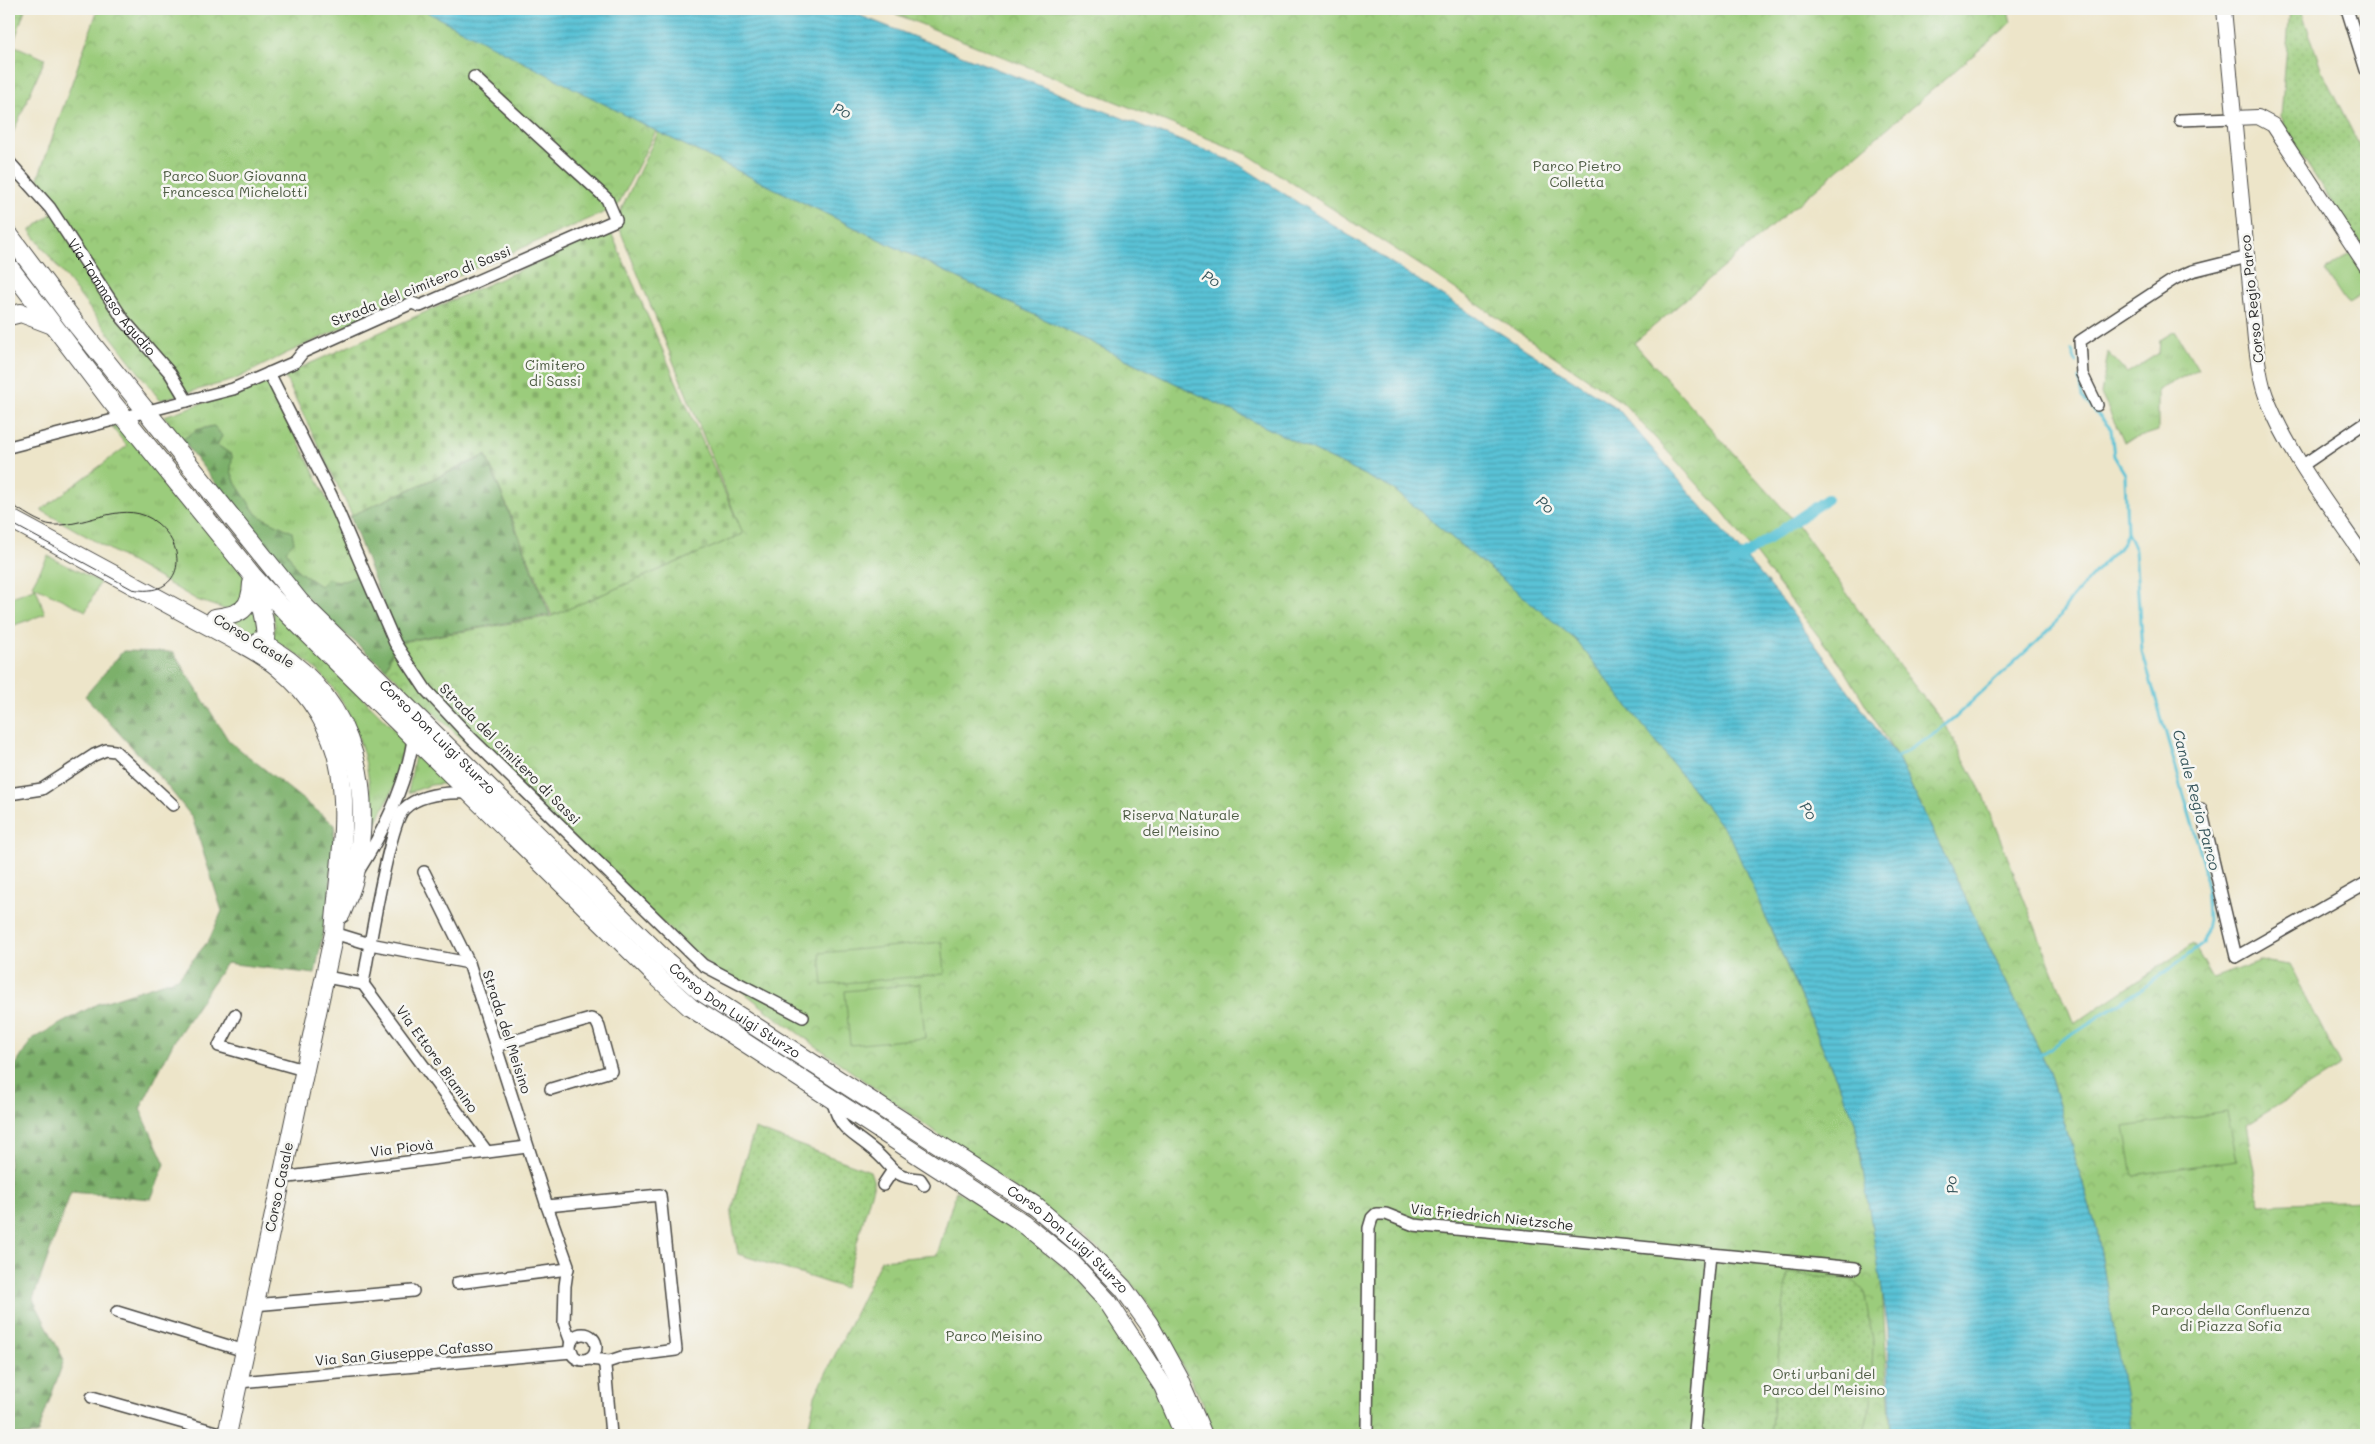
<svg xmlns="http://www.w3.org/2000/svg" width="2375" height="1444" viewBox="0 0 2375 1444" font-family="Mali,sans-serif">
  <defs>
    <pattern id="grass-tufts" width="24" height="20" patternUnits="userSpaceOnUse" patternTransform="scale(1.25)"><rect width="24" height="20" fill="#9bcc7b"/><path d="M3 7l-1-3M5 7V3M7 7l1-3M15 17l-1-3M17 17v-4M19 17l1-3" fill="none" stroke="#86af6a"/></pattern>
    <pattern id="forest-firs" width="22" height="20" patternUnits="userSpaceOnUse" patternTransform="scale(1.25)"><rect width="22" height="20" fill="#7cb06b"/><path d="M5 1l3.5 6h-7zM16 11l3.5 6h-7z" fill="#668f58"/></pattern>
    <pattern id="cemetery-stones" width="16" height="16" patternUnits="userSpaceOnUse" patternTransform="scale(1.25)"><rect width="16" height="16" fill="#9bcc7b"/><path d="M2 7V4a2 2 0 0 1 4 0v3zM10 15v-3a2 2 0 0 1 4 0v3z" fill="#86af6a"/></pattern>
    <pattern id="park-crowns" width="20" height="18" patternUnits="userSpaceOnUse" patternTransform="scale(1.25)"><rect width="20" height="18" fill="#9bcc7b"/><path d="M2 6a3 3 0 1 1 6 0M12 15a3 3 0 1 1 6 0" fill="none" stroke="#86af6a"/></pattern>
    <pattern id="garden-dots" width="8" height="8" patternUnits="userSpaceOnUse" patternTransform="scale(1.25)"><rect width="8" height="8" fill="#9bcc7b"/><path d="M2 2h.1M6 6h.1" fill="none" stroke="#86af6a" stroke-width="1.8" stroke-linecap="round"/></pattern>
    <pattern id="water-rules" width="6" height="5" patternUnits="userSpaceOnUse" patternTransform="scale(1.25)"><rect width="6" height="5" fill="#5ac2d6"/><path d="M0 2.5h6" fill="none" stroke="#4b9eae"/></pattern>
  </defs>
  <rect width="100%" height="100%" fill="#f6f6f2"/>
  <filter id="ink" filterUnits="userSpaceOnUse"><feTurbulence type="fractalNoise" baseFrequency=".02" numOctaves="2"/><feDisplacementMap in="SourceGraphic" scale="10" xChannelSelector="R" yChannelSelector="G"/><feConvolveMatrix kernelMatrix="1 2 1 2 8 2 1 2 1" color-interpolation-filters="sRGB"/></filter>
  <filter id="wash" filterUnits="userSpaceOnUse"><feTurbulence type="fractalNoise" baseFrequency=".0096" numOctaves="4" result="noise"/><feDisplacementMap in="SourceGraphic" scale="20" xChannelSelector="R" yChannelSelector="G"/><feGaussianBlur stdDeviation="1.12" result="paint"/><feColorMatrix in="noise" values="0 0 0 0 0 0 0 0 0 0 0 0 0 0 0 0 0 1.4 0 .05"/><feComposite in="paint" operator="in"/></filter>
  <g filter="url(#wash)">
    <rect width="100%" height="100%" fill="#ede5c9"/>
    <path fill="url(#grass-tufts)" stroke="#637c53" d="M2175 331 2198 369 2158 390V431L2124 442 2101 394 2108 352 2127 373 2159 353 2160 340Z
      M269 381 363 573C350 579 342 585 328 578L320 586 298 571 286 550 292 532 257 515 236 484 231 471 232 455 217 445 222 436 213 426 196 430 182 440 164 416Z
      M122 424 246 577 244 603 227 610 197 600 41 510 127 446 111 426Z
      M254 606 261 636 233 620Z
      M271 607 405 740 394 787 371 833 370 832C376 783 359 715 325 678 310 662 292 650 273 641L275 625Z
      M416 750 450 783 431 785 408 793Z"/>
    <path fill="url(#forest-firs)" stroke="#546e4b" d="M214 426 222 436 217 445 232 455 231 471 236 484 257 515 292 532 294 542 286 550 298 571 320 586 328 578C342 585 350 579 363 573L395 646 386 669 321 613 278 564 182 440 196 430Z
      M486 456 550 615 398 642 350 516Z
      M123 651 173 652 229 741 335 825 329 901 315 974 226 963 173 1043 140 1109 165 1164 151 1199 71 1192 33 1299 64 1360 37 1435H9V1076L32 1039 97 1004 178 978 209 940 222 911 192 817 164 782 85 696Z"/>
    <path fill="url(#cemetery-stones)" stroke="#637c53" d="M610 230 743 534 552 616 486 455 352 515 284 375Z"/>
    <path fill="url(#park-crowns)" stroke="#637c53" d="M9 9H25L13 45 45 59 9 142Z
      M98 9H450L662 119 617 207 434 286 285 354 234 380 160 400 30 231 61 206 38 178Z
      M883 9H2008L2011 23 1634 343 1798 525 1899 666 1946 726 1981 791 2074 1024 2193 944 2213 978 2260 961 2290 965 2341 1066 2246 1125 2260 1204 2366 1200V1435H2131L2097 1230 2047 1066 1897 757 1846 672 1723 512 1623 403 1420 265 1247 154Z
      M658 132 1393 489 1576 640 1731 838 1754 885 1771 930 1855 1121 1882 1286 1891 1435H1211L1203 1403 1145 1299 1106 1255 770 1013 702 959 386 669 396 643 552 616 743 534 616 220Z
      M956 1191 1001 1215 1080 1280 1111 1316 1141 1360 1178 1435H807L815 1396 881 1260 937 1255Z"/>
    <path fill="url(#garden-dots)" stroke="#637c53" d="M2290 9H2301L2322 71 2366 159V255L2289 136 2281 116Z
      M755 1129 870 1171 874 1183 844 1288 738 1254 731 1215 744 1162Z
      M1787 1273 1853 1280 1864 1291 1873 1341 1871 1404 1863 1435H1770Z"/>
    <path fill="#9bcc7b" stroke="#637c53" d="M2351 253 2366 276V292L2347 304 2325 271Z
      M48 556 100 582 86 611 32 585Z
      M36 588 45 614 9 627V598Z
      M942 942 945 974 823 985 820 953Z
      M920 984 925 1038 850 1045 845 991Z
      M2227 1112 2237 1160 2133 1175 2124 1127Z"/>
    <path fill="url(#water-rules)" stroke="#427680" d="M421 9H843L1235 162 1618 409 1784 602 1897 757 2047 1066 2097 1230 2132 1435H1891L1888 1328 1855 1121 1731 838 1576 640 1393 489 658 132Z"/>
    <g fill="none" stroke-linecap="round" stroke-linejoin="round">
      <path stroke="#5ac2d6" stroke-width="3" d="M2072 350 2076 363
        M1894 759 1930 737 1956 716 2035 643 2054 625 2071 599 2109 557 2122 545 2127 532 2125 474 2114 456 2111 429 2082 397 2079 379
        M2038 1056 2146 986 2203 944 2208 919 2205 868 2142 651 2135 550 2127 532"/>
      <path stroke="#5ac2d6" stroke-width="10" d="M1733 563 1827 499"/>
    </g>
  </g>
  <g filter="url(#ink)">
    <g fill="none" stroke-linecap="round" stroke-linejoin="round">
      <defs>
        <g id="minor">
          <path d="M2347 9 2366 70"/>
          <path d="M2180 120 2234 118"/>
          <path id="s1" d="M9 162 50 208 123 319 170 373 187 401"/>
          <path d="M269 373 331 495 395 643 426 690 471 738 703 965 803 1017"/>
          <path d="M2097 405 2082 374 2080 341 2176 278 2192 271 2248 257"/>
          <path d="M9 447 233 389 295 362 303 352 412 303 420 306 616 220 607 199 474 77"/>
          <path d="M2303 465 2366 422"/>
          <path d="M9 794 42 789 94 755 106 750 115 751 173 805"/>
          <path d="M2201 809 2236 957 2366 883"/>
          <path d="M359 870C385 829 408 781 414 733"/>
          <path d="M424 872 469 963 547 1206 568 1265 565 1286 564 1323 571 1342"/>
          <path d="M334 933 370 944 469 963"/>
          <path d="M326 977 363 984"/>
          <path d="M363 984C368 955 389 825 404 809 420 793 449 792 470 793"/>
          <path d="M363 984 487 1152"/>
          <path d="M235 1015 219 1046 304 1070"/>
          <path d="M496 1046 591 1019 596 1021 599 1027 611 1071 551 1089"/>
          <path d="M832 1099C840 1131 849 1130 872 1149 893 1165 890 1177 920 1179L924 1185"/>
          <path d="M281 1178 527 1147"/>
          <path d="M883 1185 893 1170"/>
          <path d="M547 1206 660 1195 676 1350 622 1357 610 1361 588 1359"/>
          <path d="M457 1283 568 1269"/>
          <path d="M254 1305 413 1291"/>
          <path d="M117 1312 245 1351"/>
          <circle cx="583" cy="1347" r="13"/>
          <path d="M602 1360 605 1366 611 1435"/>
          <path d="M239 1382 572 1352"/>
          <path d="M92 1397 226 1435"/>
          <path d="M1367 1435 1369 1228 1372 1218 1376 1214H1386L1414 1225 1855 1268"/>
          <path d="M1699 1435 1694 1430 1710 1254"/>
        </g>
        <path id="tertiary" d="M2224 9 2255 340C2258 359 2259 378 2266 396 2288 454 2332 509 2366 560
          M2234 118 2258 117 2273 125 2366 266"/>
        <g id="primary">
          <path id="s2" d="M9 235 76 324 300 602 666 961 700 991 1035 1206 1085 1249 1123 1288 1149 1324 1178 1377 1203 1435"/>
          <path d="M9 267 111 401 252 575 287 613 654 974 690 1007 1023 1223 1071 1262 1108 1302 1163 1386 1184 1435"/>
          <path d="M9 316 21 313 50 324"/>
          <path d="M9 518 244 645C256 652 269 659 279 668 368 742 341 834 334 933L227 1435"/>
          <path d="M253 578C257 594 263 610 265 627 266 637 265 645 268 654"/>
          <path d="M215 618C240 615 251 610 252 583"/>
          <path d="M258 641C349 689 376 777 355 874 353 888 346 901 341 914"/>
        </g>
      </defs>
      <use href="#minor" stroke="#484743" stroke-width="14"/>
      <use href="#tertiary" stroke="#484743" stroke-width="16"/>
      <use href="#primary" stroke="#484743" stroke-width="20"/>
      <use href="#minor" stroke="#fff" stroke-width="11"/>
      <use href="#tertiary" stroke="#fff" stroke-width="14"/>
      <use href="#primary" stroke="#fff" stroke-width="18"/>
      <path stroke="#2b2b2b" stroke-width="1" d="M9 503C21 510 39 524 53 525 88 527 126 497 157 523 191 551 181 599 132 589L9 522"/>
    </g>
  </g>
  <g text-anchor="middle" stroke-width="5" stroke-linejoin="round" paint-order="stroke">
    <g font-size="14" fill="#4d5b43" stroke="#f6f6f2">
      <text x="1577" y="171">Parco Pietro<tspan x="1577" dy="16">Colletta</tspan></text>
      <text x="235" y="181">Parco Suor Giovanna<tspan x="235" dy="16">Francesca Michelotti</tspan></text>
      <text x="555" y="370">Cimitero<tspan x="555" dy="16">di Sassi</tspan></text>
      <text x="1181" y="820">Riserva Naturale<tspan x="1181" dy="16">del Meisino</tspan></text>
      <text x="2231" y="1315">Parco della Confluenza<tspan x="2231" dy="16">di Piazza Sofia</tspan></text>
      <text x="994" y="1341">Parco Meisino</text>
      <text x="1824" y="1379">Orti urbani del<tspan x="1824" dy="16">Parco del Meisino</tspan></text>
    </g>
    <g font-size="14" fill="#2b2b2b" stroke="#f6f6f2">
      <text transform="translate(421 286) rotate(-22)" y="5">Strada del cimitero di Sassi</text>
      <text dy="5" stroke="none"><textPath href="#s1" startOffset="170">Via Tommaso Agudio</textPath></text>
      <text transform="translate(2252 299) rotate(-96)" y="5">Corso Regio Parco</text>
      <text transform="translate(254 641) rotate(31)" y="5">Corso Casale</text>
      <text dy="5" stroke="none"><textPath href="#s2" startOffset="661">Corso Don Luigi Sturzo</textPath></text>
      <text transform="translate(510 754) rotate(45)" y="5">Strada del cimitero di Sassi</text>
      <text dy="5" stroke="none"><textPath href="#s2" startOffset="1066">Corso Don Luigi Sturzo</textPath></text>
      <text transform="translate(507 1032) rotate(72)" y="5">Strada del Meisino</text>
      <text transform="translate(437 1059) rotate(54)" y="5">Via Ettore Biamino</text>
      <text transform="translate(402 1148) rotate(-7)" y="5">Via Piovà</text>
      <text transform="translate(279 1187) rotate(-78)" y="5">Corso Casale</text>
      <text transform="translate(1492 1217) rotate(6)" y="5">Via Friedrich Nietzsche</text>
      <text dy="5" stroke="none"><textPath href="#s2" startOffset="1471">Corso Don Luigi Sturzo</textPath></text>
      <text transform="translate(404 1353) rotate(-5)" y="5">Via San Giuseppe Cafasso</text>
    </g>
    <g font-size="15" font-style="italic" fill="#39585e" stroke="#f6f6f2">
      <text transform="translate(842 111) rotate(24)" y="5">Po</text>
      <text transform="translate(1211 279) rotate(31)" y="5">Po</text>
      <text transform="translate(1545 505) rotate(41)" y="5">Po</text>
      <text transform="translate(2196 800) rotate(75)" y="5">Canale Regio Parco</text>
      <text transform="translate(1808 811) rotate(57)" y="5">Po</text>
      <text transform="translate(1952 1185) rotate(-97)" y="5">Po</text>
    </g>
  </g>
  <rect width="2375" height="1444" fill="none" stroke="#f6f6f2" stroke-width="30"/>
</svg>
